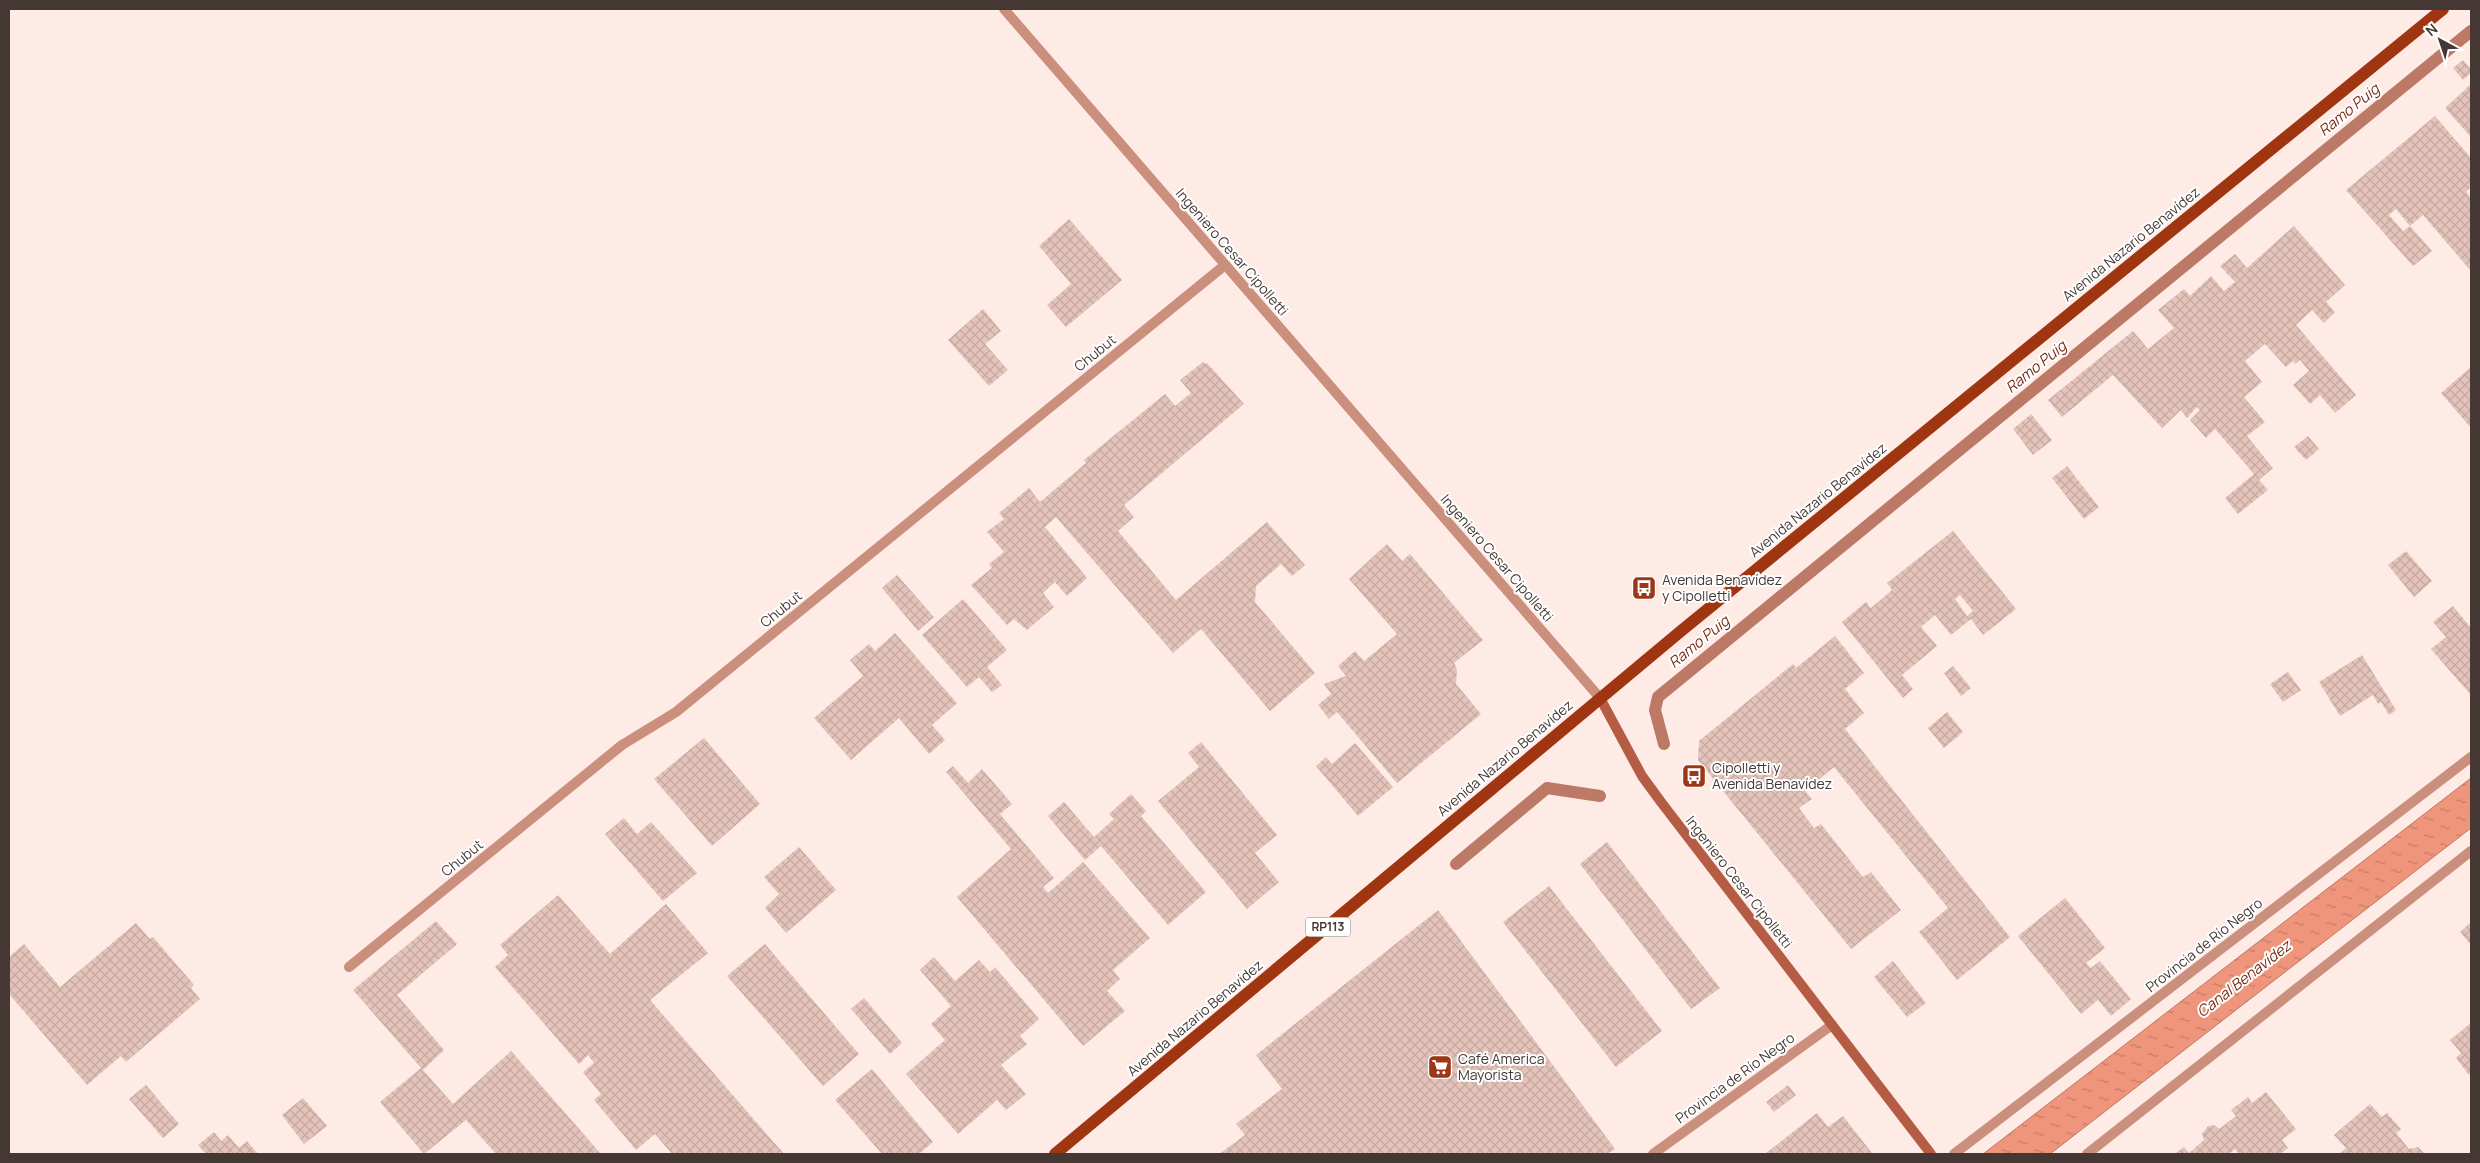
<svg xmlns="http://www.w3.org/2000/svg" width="2480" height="1163" viewBox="0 0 2480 1163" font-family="Manrope,sans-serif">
  <defs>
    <pattern id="water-ripples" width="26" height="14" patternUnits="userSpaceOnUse" patternTransform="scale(1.25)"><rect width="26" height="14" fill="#ef957b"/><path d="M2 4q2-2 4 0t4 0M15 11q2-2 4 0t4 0" fill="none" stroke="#c37b66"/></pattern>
    <pattern id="building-cross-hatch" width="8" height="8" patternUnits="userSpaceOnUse" patternTransform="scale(1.25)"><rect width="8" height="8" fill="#e4c4ba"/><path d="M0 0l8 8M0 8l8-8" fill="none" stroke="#c5a9a0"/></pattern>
  </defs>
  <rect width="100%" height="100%" fill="#ffebe5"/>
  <path fill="url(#water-ripples)" stroke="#bc7966" d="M2471 778V828L2050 1154H1983Z"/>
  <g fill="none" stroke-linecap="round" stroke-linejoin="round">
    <path stroke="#bc7966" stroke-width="12" d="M1664 744 1655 710 1658 697 2471 31
      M1456 864 1547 788 1600 796"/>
  </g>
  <path fill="url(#building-cross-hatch)" fill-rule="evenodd" d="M2463 60 2471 69V73L2463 80 2453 68Z
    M2471 84V137L2445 108Z
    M2435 116 2471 158V187L2466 192 2471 198V271L2423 215 2410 226 2396 209 2389 215 2403 231 2410 226 2432 251 2413 266 2346 190Z
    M1069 219 1122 280 1066 327 1047 305 1071 284 1039 246Z
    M2294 226 2345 285 2326 302 2335 312 2324 323 2312 310 2296 325 2356 395 2335 413 2320 395 2310 404 2293 385 2309 371 2300 360 2295 364 2293 361 2286 367 2265 344 2245 361 2262 382 2244 397 2265 422 2247 436 2273 468 2259 480 2268 490 2238 514 2225 498 2254 474 2215 429 2206 438 2190 420 2200 410 2197 407 2187 418 2181 410 2162 428 2113 375 2062 417 2048 400 2133 331 2148 349 2174 328 2158 310 2184 289 2190 296 2211 276 2224 291 2235 282 2220 266 2235 254 2247 268Z
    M983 309 1001 331 985 344 1008 370 989 386 948 340Z
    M1203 362 1205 364 1207 363 1244 404 1124 505 1134 517 1118 531 1176 600 1267 522 1305 565 1292 576 1281 564 1256 586 1255 602 1315 673 1270 711 1201 629 1173 653 1056 517 1045 527 1087 578 1067 596 1055 582 1043 593 1054 607 1027 630 1014 619 1007 625 971 585 992 568 989 564 1004 552 987 532 1004 519 999 513 1029 488 1040 502 1086 463 1084 460 1165 394 1175 406 1191 393 1180 380Z
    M2471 367V428L2441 393Z
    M2031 414 2052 440 2033 455 2013 429Z
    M2308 436 2319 449 2306 460 2294 447Z
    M2067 466 2099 507 2084 519 2052 478Z
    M1953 531 2016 609 1983 635 1971 619 1951 635 1935 615 1921 627 1937 646 1902 675 1913 689 1903 698 1842 622 1866 602 1871 608 1892 590 1887 583ZM1960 595 1973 611 1967 616 1955 599Z
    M1387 544 1402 561 1410 554 1483 640 1454 663 1457 669 1456 684 1481 714 1397 783 1337 712 1329 719 1318 705 1331 694 1324 684 1346 676 1338 666 1355 651 1364 661 1397 634 1349 579Z
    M2406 551 2432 581 2414 597 2388 565Z
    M897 575 934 617 918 631 882 588Z
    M963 599 1007 650 987 667 1002 685 992 692 979 677 967 687 922 635Z
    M2453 606 2471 628 2470 694 2431 649 2446 637 2433 622Z
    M895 633 957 703 932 725 945 740 929 754 899 718 851 760 814 718 863 676 850 660 869 644 875 651Z
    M1835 636 1864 673 1845 689 1864 713 1845 729 2010 937 1957 980 1919 932 1948 908 1834 767 1805 791 1812 799 1799 808 1814 828 1821 824 1863 877 1871 872 1901 910 1851 949 1698 760 1699 741 1793 664 1796 668Z
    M2362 655 2396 710 2389 715 2381 702 2378 704 2373 695 2340 716 2319 682Z
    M1953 666 1971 688 1961 696 1944 673Z
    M2288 672 2301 690 2283 702 2270 684Z
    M1947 712 1963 732 1944 748 1928 728Z
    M704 738 760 804 712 846 654 779Z
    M1201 742 1277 835 1255 853 1279 882 1247 909 1158 801 1199 767 1188 753Z
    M1355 743 1393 787 1358 816 1316 766 1326 757 1332 764Z
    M953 766 968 783 982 769 1012 804 1000 814 1054 878 1043 887 1048 893 1083 862 1150 938 1113 970 1120 979 1107 991 1125 1011 1083 1046 957 897 1011 849 946 772Z
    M1131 794 1146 811 1141 816 1206 892 1168 925 1101 846 1085 860 1048 816 1064 802 1094 837 1114 819 1109 814Z
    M624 818 637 834 651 822 697 873 663 901 605 834Z
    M1607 842 1720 988 1691 1009 1580 864Z
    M799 847 836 890 786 933 765 908 779 894 764 877Z
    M1549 886 1662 1031 1616 1067 1503 922Z
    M558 895 610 954 666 904 708 953 650 1000 784 1154H672L655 1134 636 1150 594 1100 601 1094 583 1072 594 1063 588 1055 579 1064 495 967 508 955 500 945Z
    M2065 898 2105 948 2086 963 2091 968 2100 961 2131 999 2111 1016 2098 1000 2081 1014 2018 936Z
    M1438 910 1615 1149 1607 1154H1219L1245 1135 1236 1124 1282 1089 1256 1055Z
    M436 921 457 944 397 995 444 1050 423 1070 453 1104 511 1051 601 1154H496L466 1120 424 1154 380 1102 421 1068 353 990Z
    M2471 922V945L2460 932Z
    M136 923 150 939 153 937 194 985 191 988 200 999 126 1062 121 1056 87 1085 9 994V957L24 944 60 987Z
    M765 944 859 1054 823 1086 727 976Z
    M934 957 955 981 979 960 990 972 995 967 1039 1019 1020 1036 1027 1044 1001 1065 1026 1094 1006 1110 997 1100 958 1134 906 1074 945 1040 931 1024 951 1006 920 970Z
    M1893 961 1926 1003 1907 1017 1874 977Z
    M864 998 902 1043 890 1054 851 1009Z
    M2471 1023V1073L2469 1075 2456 1058 2461 1053 2450 1040Z
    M872 1069 933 1142 919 1154H882L835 1100Z
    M146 1085 179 1124 163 1138 129 1099Z
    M1788 1085 1796 1095 1774 1112 1766 1102Z
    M2266 1092 2296 1129 2282 1140 2288 1148 2280 1154H2239L2235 1149 2229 1154H2175L2184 1147 2189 1153 2204 1140 2202 1134 2208 1126 2214 1125 2219 1129 2236 1116 2231 1110 2248 1097 2252 1103Z
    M303 1098 327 1126 304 1144 282 1115Z
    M2370 1104 2382 1117 2387 1113 2401 1129 2396 1133 2409 1149 2418 1147 2425 1154H2339L2346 1148 2334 1135Z
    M1817 1113 1828 1127 1843 1116 1872 1153 1765 1154Z
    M214 1132 221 1141 228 1135 239 1148 247 1141 258 1154H206L198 1145Z"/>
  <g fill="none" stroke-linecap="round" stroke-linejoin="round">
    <path stroke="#cb8f7d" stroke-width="10" d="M1954 1154 2471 757
      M2087 1154 2471 851"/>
    <path stroke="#cb8f7d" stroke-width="10" d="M349 967 622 745 676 712 1225 265
      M1653 1154 1832 1025"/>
    <path stroke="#cb8f7d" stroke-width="10" d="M1004 9 1600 698"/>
    <path stroke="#b45d44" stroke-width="10" d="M1600 698 1642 776 1661 802 1931 1154"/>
    <path stroke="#a03512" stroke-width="12" d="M1055 1154 1681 631 2443 9"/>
  </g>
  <defs>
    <symbol id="bus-square" viewBox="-11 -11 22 22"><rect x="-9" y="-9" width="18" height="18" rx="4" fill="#9e3717" stroke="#fff"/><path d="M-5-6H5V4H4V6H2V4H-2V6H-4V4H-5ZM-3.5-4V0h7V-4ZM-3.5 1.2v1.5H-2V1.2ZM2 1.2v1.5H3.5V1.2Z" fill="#fff"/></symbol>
    <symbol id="supermarket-square" viewBox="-11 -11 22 22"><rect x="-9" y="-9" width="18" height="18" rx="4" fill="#9e3717" stroke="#fff"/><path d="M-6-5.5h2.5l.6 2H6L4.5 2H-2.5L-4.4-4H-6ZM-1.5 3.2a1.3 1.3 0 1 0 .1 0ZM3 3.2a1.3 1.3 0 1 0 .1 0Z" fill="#fff"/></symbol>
  </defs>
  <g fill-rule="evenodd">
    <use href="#bus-square" x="1630" y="574" width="28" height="28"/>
    <use href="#bus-square" x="1680" y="762" width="28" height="28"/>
    <use href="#supermarket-square" x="1426" y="1053" width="28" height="28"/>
  </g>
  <g text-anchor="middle" stroke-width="4" stroke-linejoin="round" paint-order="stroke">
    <rect fill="#fff" stroke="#7d7471" stroke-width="1" x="1305.5" y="917.5" width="45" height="19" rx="4"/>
    <g font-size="12" font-weight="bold" fill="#453834">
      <text x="1328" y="931">RP113</text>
    </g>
    <g font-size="14" fill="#453834" stroke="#fff">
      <text transform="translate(2131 244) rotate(-39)" y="5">Avenida Nazario Benavídez</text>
      <text transform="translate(1232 252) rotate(49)" y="5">Ingeniero Cesar Cipolletti</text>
      <text transform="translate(1095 353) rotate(-39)" y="5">Chubut</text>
      <text transform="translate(1818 500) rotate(-39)" y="5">Avenida Nazario Benavídez</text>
      <text transform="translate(1497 558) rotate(49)" y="5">Ingeniero Cesar Cipolletti</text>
      <text transform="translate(781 609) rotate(-39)" y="5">Chubut</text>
      <text transform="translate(1505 758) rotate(-40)" y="5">Avenida Nazario Benavídez</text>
      <text transform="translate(462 858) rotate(-39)" y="5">Chubut</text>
      <text transform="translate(1739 882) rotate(52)" y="5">Ingeniero Cesar Cipolletti</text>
      <text transform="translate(2204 945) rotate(-38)" y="5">Provincia de Río Negro</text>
      <text transform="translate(1195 1018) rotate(-40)" y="5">Avenida Nazario Benavídez</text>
      <text transform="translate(1735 1078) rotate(-36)" y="5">Provincia de Río Negro</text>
    </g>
    <g font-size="14" fill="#453834" stroke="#fff" text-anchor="start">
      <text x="1662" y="585">Avenida Benavídez<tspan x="1662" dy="16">y Cipolletti</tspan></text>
      <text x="1712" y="773">Cipolletti y<tspan x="1712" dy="16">Avenida Benavídez</tspan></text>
      <text x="1458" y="1064">Café America<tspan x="1458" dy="16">Mayorista</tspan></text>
    </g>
    <g font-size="15" font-style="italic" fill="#772810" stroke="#fff">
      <text transform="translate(2349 110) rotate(-39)" y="5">Ramo Puig</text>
      <text transform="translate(2036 367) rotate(-39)" y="5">Ramo Puig</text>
      <text transform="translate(1699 642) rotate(-39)" y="5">Ramo Puig</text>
      <text transform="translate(2244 979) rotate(-38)" y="5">Canal Benavídez</text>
    </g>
  </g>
  <rect width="2480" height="1163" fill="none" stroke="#453834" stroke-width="20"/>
  <g transform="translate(2440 40) rotate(320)" stroke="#ffffff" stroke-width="4" paint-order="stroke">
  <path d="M0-4L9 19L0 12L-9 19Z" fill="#453834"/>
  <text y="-8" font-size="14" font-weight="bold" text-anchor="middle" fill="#453834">N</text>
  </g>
</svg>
